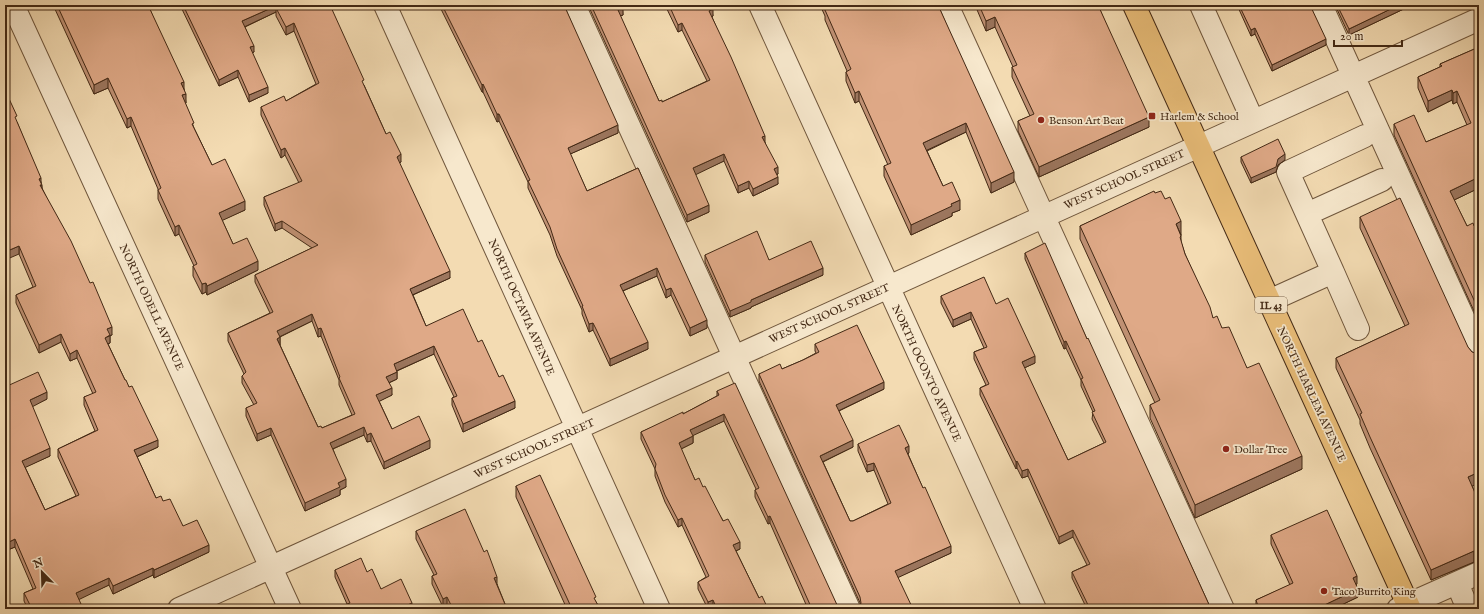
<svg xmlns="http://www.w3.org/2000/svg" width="1484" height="614" viewBox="0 0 1484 614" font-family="'IM FELL English',serif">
  <rect width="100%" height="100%" fill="#f3dbb2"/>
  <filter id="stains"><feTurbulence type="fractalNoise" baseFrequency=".005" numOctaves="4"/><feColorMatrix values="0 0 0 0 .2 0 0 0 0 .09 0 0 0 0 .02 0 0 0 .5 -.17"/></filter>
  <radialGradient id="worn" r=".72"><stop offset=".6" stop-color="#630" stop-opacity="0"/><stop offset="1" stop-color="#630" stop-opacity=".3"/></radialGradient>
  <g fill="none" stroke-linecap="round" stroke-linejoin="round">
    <defs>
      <path id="minor" d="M13 5 290 609
        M385 5 659 609
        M574 5 849 609
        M760 5 1035 609
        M947 5 1223 609
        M1201 5 1253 121
        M1321 5 1479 352
        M1307 214 1382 180
        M1333 272 1288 172 1365 136
        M1269 301 1333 272 1358 329
        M1457 583 1468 609
        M179 609 1479 19
        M1398 609 1479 573"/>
      <path id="major" d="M1134 5 1410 609"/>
    </defs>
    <use href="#minor" stroke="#6f563c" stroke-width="24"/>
    <use href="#major" stroke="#432915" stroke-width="24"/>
    <use href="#minor" stroke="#f7e8cd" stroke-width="22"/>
    <use href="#major" stroke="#eabe79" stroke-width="22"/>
  </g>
  <path fill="#c09174" stroke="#432915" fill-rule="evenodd" d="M54 5H148L184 89 186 103H185L194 128 212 165 245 210 222 220 233 244 258 270 207 295 206 292 202 294 193 276V266H194L179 234 175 236 158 199V189L131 126 127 128 108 88 94 94 54 7Z
    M180 5H282L364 85 386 134 401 162 399 163 450 278 413 295 426 326 478 342 499 377 515 408 463 432 452 405V398L454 397 434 354 397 371V379L389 383 392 395 379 401 392 429 430 448 384 469 371 441 367 442 364 435 333 449 346 487 340 490V495L305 511 271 435 257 441 246 416V408L254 405 242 383V376L244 374 228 341V333L270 313 255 282V275L312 248 282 228 275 231 264 205V197L299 183 285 155 281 158 261 115V107L286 101 316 84 294 31 286 35 276 16V12L245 27 254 52 252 53 268 93 249 102 238 77 219 86ZM312 321 318 337 321 336 339 380V385L352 415 322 428 318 427 280 345V337Z
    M439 5H564L618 133 570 154 587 191 638 168 707 328 690 336 671 295 666 298 657 276 623 291 648 349 610 366 596 336 593 330 589 332 582 314V310L557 256 550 235 528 188V182L499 121 497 122 483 92H482Z
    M588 5H622L623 15 620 16 659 101 662 102 707 81 682 30 678 32 665 5H711L713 16 712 17 778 174 776 175 778 184 753 196 749 188 738 193 724 161 695 174 709 212 687 222Z
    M820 5H938L1014 182 991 193 966 132 927 151 943 186 960 210 952 213V216L911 235 884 176V166L888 165 859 101 855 103 846 81V72L847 71 825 20V16Z
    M975 5H1098L1149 127 1039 177 1018 131V121L1030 116 1012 77V67H1013L995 27 986 31Z
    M1237 5H1310L1326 45 1272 71 1255 34 1251 36Z
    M1335 5H1419L1411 9 1410 6 1349 35Z
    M1479 47V188L1454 200 1467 226H1474L1479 224V322L1394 135V124L1426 142 1467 125 1457 102 1453 104 1452 100 1428 112 1418 88V77L1440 67V64Z
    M17 122 41 182 42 188 112 335H110V343L108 344 125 380 129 387 158 447 137 457 156 498 163 501 183 526 209 552 154 578 153 575 113 594 109 585 78 599 81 609H28L24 601V593L33 589 15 547 5 551V387L47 399 32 406 50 456 25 467 45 510 76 496 58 457V449L95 431 84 405V397L93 394 77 358 70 361 61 342 39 353 16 303V295L33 287 19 254Z
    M1241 157 1285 160 1278 165 1276 172 1251 183 1241 162Z
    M1155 193 1181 235V242L1185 254 1213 318 1222 328 1247 368 1302 469 1195 518 1150 418V405L1155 403 1080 239V226Z
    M1360 217 1472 352 1478 354 1472 486 1479 502V561L1474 562 1431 580 1370 448 1360 424V420L1336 368V358L1405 326 1360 228Z
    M1025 253 1087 339 1211 609H1087L1072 578V572L1087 565 1073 537 1059 544 1028 476 1022 478 1017 468 1016 469 980 395V388L986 385 974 359V352L984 348 971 319 953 327 941 303V296L996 304 1035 363 1024 368 1068 460 1104 443 1092 419 1093 412 1081 386V380L1066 348 1064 349 1025 259Z
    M705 255 769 260 823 275 751 307V308L730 317 705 262Z
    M815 344 884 389 839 411 853 447 823 462 850 521H853L888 504 874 470 867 472 858 451V444L909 453 908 454 951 553 898 577 861 605 759 381V374L782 369 803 360 816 353 815 351Z
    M717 391 838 607 839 609H808L770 523 768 524 755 497V490L756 489 724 421 693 435V443L681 449 695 480 703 487 740 549 736 551 759 598 768 609H714L713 607 708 609 698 589V582L706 577 682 525 678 527 665 502 655 476V469L641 439V432L683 414 717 396Z
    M516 486 596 602 600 609H567L516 497Z
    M416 531 497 584 507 609H449L447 605 443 607 432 584V576L434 575 416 539Z
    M1271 535 1357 584H1356L1358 597 1333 609H1256V600L1290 585 1271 544Z
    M335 570 367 572 381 589 412 609H347V604L335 577Z"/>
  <path fill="#9c765e" stroke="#432915" d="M278 5H282V9L276 8V12L242 28V21Z
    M1399 5H1410V6L1349 35V29Z
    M1411 5H1419L1411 9Z
    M623 7V15L618 17V10Z
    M713 9V16L709 18V11Z
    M995 17V27L986 31V21Z
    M294 23V31L286 35V27Z
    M682 23V30L678 32V25Z
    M1255 28V34L1251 36V30Z
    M1326 39V45L1272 71V65Z
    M254 46V52L250 54V47Z
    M238 70V77L219 86V80Z
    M108 78V88L94 94V85Z
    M184 82V91L181 83Z
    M483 84V92H482V85Z
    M268 87V93L249 102V95Z
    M1452 90V100L1428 112V101Z
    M859 91V101L855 103V93Z
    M1457 91V102L1453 104V93Z
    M186 94V103L182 104V95Z
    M497 114H499V121L497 122Z
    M131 117V126L127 128V119Z
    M1149 117V127L1039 177V167Z
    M966 123V132L923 152V143Z
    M618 125V133L568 155V148Z
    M765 136V143L762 137Z
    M285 148V155L281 158V150Z
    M401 154V162L397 164V157Z
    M724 154V161L693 176V168Z
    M1285 154V160L1278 165 1276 172 1251 183V178Z
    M778 167V174L774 176V169Z
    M1014 172V182L991 193V183Z
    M778 177V184L753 196V189Z
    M1479 177V188L1450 202V191Z
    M41 178V185H42V192L39 179Z
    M749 181V188L738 193V186Z
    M960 200V210L952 213V216L911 235V225L951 204Z
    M245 201V210L219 222V213Z
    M709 205V212L687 222V215Z
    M282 221V228L275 231V224Z
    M1181 221V235L1176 224Z
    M179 225V234L175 236V227Z
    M19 246V254L5 260V252Z
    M258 261V270L207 295V286Z
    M657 268V276L620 292V285Z
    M823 268V275L751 307V308L730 317V311L751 300Z
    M450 271V278L410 296V289Z
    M206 283V292L202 294V284Z
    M671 288V295L666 298V290Z
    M971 312V319L953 327V320Z
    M312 314V321L277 338V331Z
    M707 320V328L690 336V328Z
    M593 323V330L589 332V324Z
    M112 327V335L107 337V329Z
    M321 328V336L318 337V329Z
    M61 334V342L39 353V345Z
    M110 335V343L105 345V338Z
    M280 337V345L277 339Z
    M1066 341V348L1064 349V342Z
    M648 342V349L610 366V359Z
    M434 346V354L394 372V364Z
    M77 350V358L70 361V354Z
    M1035 356V363L1022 369V362Z
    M397 372V379L386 384V377Z
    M884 382V389L836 412V405Z
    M392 388V395L376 403V395Z
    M47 392V399L30 408V400Z
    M515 401V408L463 432V424Z
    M724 414V421L690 437V430Z
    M364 427V435L330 450V443Z
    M271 428V435L257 441V434Z
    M371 433V441L367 442V435Z
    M693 436V443L679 450V443Z
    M158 440V447L134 458V450Z
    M430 440V448L384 469V462Z
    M853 440V447L820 463V456Z
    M909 446V453L905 455V448Z
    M50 448V456L22 469V461Z
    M1302 456V469L1195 518V505Z
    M1017 461V468L1016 469V462Z
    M874 463V470L867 472V465Z
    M1028 469V476L1022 478V471Z
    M1479 472V483L1468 488V477Z
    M346 479V487L340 490V495L305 511V503L338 483Z
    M770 516V523L768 524V517Z
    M682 518V525L678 527V520Z
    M1073 530V537L1059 544V537Z
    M15 539V547L5 551V544Z
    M740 542V549L733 552V545Z
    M209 545V552L154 578V570Z
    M951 546V553L895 579V571Z
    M1474 551V562L1431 580V570Z
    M153 568V575L113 594V586Z
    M1357 576V584L1353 586V578Z
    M497 577V585L494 578Z
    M109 578V585L76 601V593Z
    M1358 589V597L1333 609H1316Z
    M447 597V605L443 607V599Z
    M713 600V607L708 609V602Z
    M412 603V609H405V606Z
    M81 604V609H71Z"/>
  <path fill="#dfa987" stroke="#432915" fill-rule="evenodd" d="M57 5H148L184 82 181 83 186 94 182 95 194 123 192 124 212 165 225 159 245 201 219 213 233 244 247 238 258 261 207 286 206 283 202 284 193 266 197 264 179 225 175 227 158 190 161 188 131 117 127 119 108 78 94 85Z
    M183 5H278L242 21 254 46 250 47 268 87 249 95 238 70 219 80Z
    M283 5H330L364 80 362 81 386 134 390 132 401 154 397 157 450 271 410 289 426 326 463 309 478 342 482 340 499 377 503 375 515 401 463 424 452 398 457 396 434 346 394 364 397 372 386 377 392 388 376 395 392 429 419 416 430 440 384 462 371 433 367 435 364 427 330 443 346 479 338 483 340 487 305 503 271 428 257 434 246 408 257 403 242 376 246 372 228 333 273 312 255 275 318 245 282 221 275 224 264 197 302 181 285 148 281 150 261 107 284 96 286 101 319 83 294 23 286 27 276 8ZM312 314 318 329 321 328 340 377 339 378 355 414 322 428 321 426 318 427 277 339 280 337 277 331Z
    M442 5H564L618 125 568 148 587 191 638 168 707 320 690 328 671 288 666 290 657 268 620 285 648 342 610 359 596 329 593 323 589 324 582 306H583L557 249 550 227 528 181 530 180 499 114H497L483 84 482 85Z
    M591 5H622L623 7 618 10 659 101 662 100V102L710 80 682 23 678 25 669 5H711L713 9 709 11 731 57 765 136 762 137 778 167 774 169 778 177 753 189 749 181 738 186 724 154 693 168 709 205 687 215Z
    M824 5H938L1014 172 991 183 966 123 923 143 943 186 952 182 960 200 951 204 952 206 911 225 884 166 891 163 859 91 855 93 846 72 851 69 825 10 826 9Z
    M979 5H1098L1149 117 1039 167 1018 121 1034 114 1012 67 1017 65 995 17 986 21Z
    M1239 5H1310L1326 39 1272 65 1255 28 1251 30Z
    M1337 5H1399L1349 29Z
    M1479 47V177L1450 191 1467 226 1473 223 1474 226 1479 224V311L1394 124 1414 115 1426 142 1471 123 1457 91 1453 93 1452 90 1428 101 1418 77 1442 66 1440 64Z
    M5 90 17 116 15 117 41 178 39 179 42 185H40L71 241 90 283 93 282 112 327 107 329 110 335 105 338 125 380H126L129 387 132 386 158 440 134 450 156 498 161 496 163 501 170 499 183 526 197 520 209 545 154 570 153 568 113 586 109 578 76 593 81 604 71 609H32L24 593 36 588 15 539 5 544V387L38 372 47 392 30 400 50 448 22 461 45 510 79 495 58 449 98 430 84 397 96 392 77 350 70 354 61 334 39 345 16 295 36 286 19 246 5 252Z
    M1278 139 1285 154 1278 159 1276 167 1251 178 1241 157Z
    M1154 191 1155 193 1161 191 1165 199 1170 197 1181 221 1176 224 1181 236 1180 237 1185 254 1210 307 1213 318 1217 316 1222 328 1229 327 1247 368 1259 363 1302 456 1195 505 1150 405 1160 400 1080 226Z
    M1400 198 1468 347 1472 352 1479 354V472L1468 477 1479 502V550L1474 551 1431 570 1370 437 1360 414 1362 413 1336 358 1409 324 1360 217Z
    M757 231 769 260 811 241 823 268 751 300V302L730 311 705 255Z
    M1045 243 1087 339 1088 338 1098 360 1211 609H1090L1072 572 1090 564 1073 530 1059 537 1028 469 1022 471 1017 461 1016 462 980 388 989 384 974 352 987 347 971 312 953 320 941 296 984 277 996 304 1008 298 1035 356 1022 362 1068 460 1106 442 1092 412 1095 411 1081 379 1083 378 1066 341 1064 342 1025 253Z
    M857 325 884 382 836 405 853 440 820 456 850 521H853L891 503 874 463 867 465 858 444 899 425 909 446 905 448 923 488 925 487 951 546 895 571 913 609H859L861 603 860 597 759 374 780 364 782 369 803 360 819 352 815 344Z
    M735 383 838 607 839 609H812L770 516 768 517 755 490 759 488 724 414 690 430 693 436 679 443 695 480 699 478 703 487 705 486 723 521 728 519 740 542 733 545 759 598 762 596 768 609H717L713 600 708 602 698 582 709 576 682 518 678 520 665 495 655 469 656 464 641 432 683 412V414L719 395 717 391Z
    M540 475 596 597 594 598 600 609H572L516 486Z
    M465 509 484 552 487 550 497 577 494 578 507 609H453L447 597 443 599 432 576 437 574 416 531Z
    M1327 510 1357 576 1353 578 1358 589 1316 609H1259L1256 600 1293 583 1271 535Z
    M361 558 367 572 372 569 381 589 401 579 412 603 405 606 406 609H349L347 604 350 603 335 570Z"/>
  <g fill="#8f2418" stroke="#f7e8cd" stroke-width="1.5">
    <rect x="1148" y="112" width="8" height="8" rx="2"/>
    <circle cx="1041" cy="120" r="4"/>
    <circle cx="1226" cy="449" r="4"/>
    <circle cx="1324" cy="591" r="4"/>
  </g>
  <g text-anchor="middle" stroke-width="3.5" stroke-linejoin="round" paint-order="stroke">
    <rect fill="#f7e8cd" stroke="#79624c" stroke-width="1" x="1255" y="297" width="32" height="16" rx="3"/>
    <g font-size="10" font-weight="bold" fill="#432915">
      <text x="1271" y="309">IL 43</text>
    </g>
    <g font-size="11" fill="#432915" stroke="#f7e8cd" text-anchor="start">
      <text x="1160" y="120">Harlem &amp; School</text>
      <text x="1049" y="124">Benson Art Beat</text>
      <text x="1234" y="453">Dollar Tree</text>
      <text x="1332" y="595">Taco Burrito King</text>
    </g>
    <g font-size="11" fill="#432915" stroke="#f7e8cd">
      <text transform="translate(1124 179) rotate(-24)" y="4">WEST SCHOOL STREET</text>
      <text transform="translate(152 307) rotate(65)" y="4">NORTH ODELL AVENUE</text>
      <text transform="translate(522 307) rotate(66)" y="4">NORTH OCTAVIA AVENUE</text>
      <text transform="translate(829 313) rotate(-24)" y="4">WEST SCHOOL STREET</text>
      <text transform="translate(927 373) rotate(65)" y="4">NORTH OCONTO AVENUE</text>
      <text transform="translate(1312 394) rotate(65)" y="4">NORTH HARLEM AVENUE</text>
      <text transform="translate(534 448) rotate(-24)" y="4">WEST SCHOOL STREET</text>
    </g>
  </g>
  <rect width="1484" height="614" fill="none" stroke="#f3dbb2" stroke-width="20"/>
  <rect x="6" y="6" width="1472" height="602" fill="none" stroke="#432915" stroke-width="2"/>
  <rect x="10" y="10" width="1464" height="594" fill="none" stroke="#432915"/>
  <g transform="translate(42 572) rotate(337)" stroke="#f7e8cd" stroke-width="3" paint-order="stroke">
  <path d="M0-3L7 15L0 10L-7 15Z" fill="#432915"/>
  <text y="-6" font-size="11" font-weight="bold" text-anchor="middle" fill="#432915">N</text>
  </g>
  <path d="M1334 40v6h68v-6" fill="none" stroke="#432915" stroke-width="2"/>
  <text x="1340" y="40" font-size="12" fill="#432915" stroke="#f7e8cd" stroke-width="3" paint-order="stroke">20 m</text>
  <rect width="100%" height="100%" filter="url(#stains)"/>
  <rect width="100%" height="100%" fill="url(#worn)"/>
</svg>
